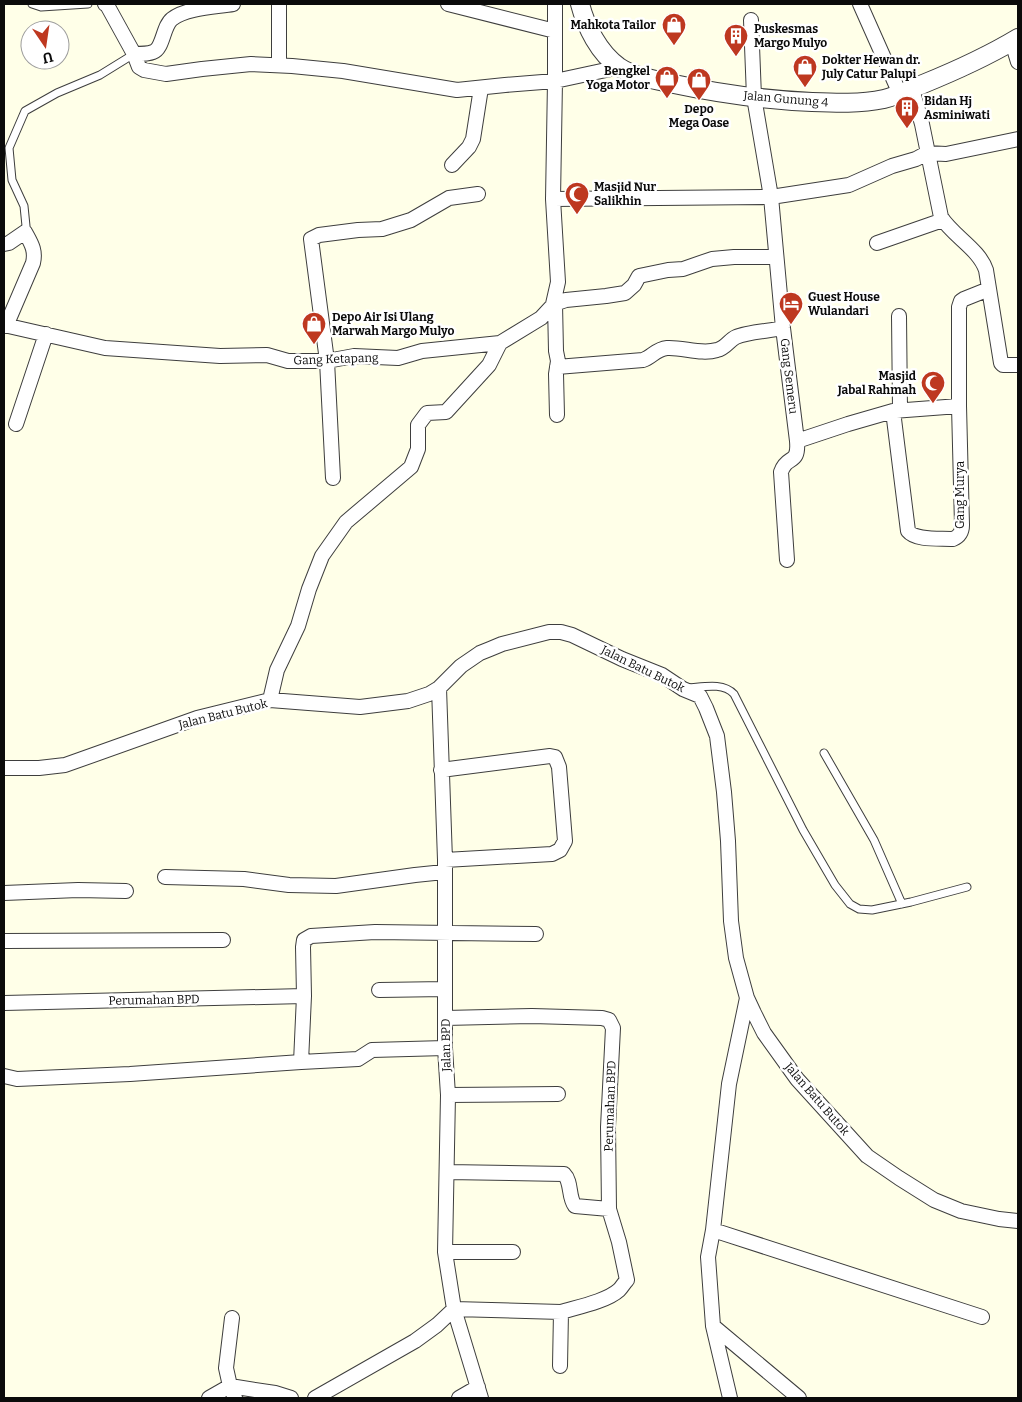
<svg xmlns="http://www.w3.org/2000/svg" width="1022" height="1402" viewBox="0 0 1022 1402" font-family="Bitter,serif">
  <rect width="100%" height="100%" fill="#ffffe8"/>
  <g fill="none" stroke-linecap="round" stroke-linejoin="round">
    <defs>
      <path id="service" d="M32 4 41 7 88 4
        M25 232 26 226 24 206 12 180 9 148 25 111 57 93 100 75 134 54
        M688 688C703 687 723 682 734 694L803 830 835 885 850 904 859 909 872 910 911 902 967 887
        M824 753 874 840 902 904"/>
      <path id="minor" d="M105 4 107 5 134 54 139 67 144 70 166 74 202 69 251 64 292 66 343 71 457 90 505 85 555 81V4
        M279 4V65
        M448 4 555 31
        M860 4 900 94
        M751 20 754 97 771 197 783 328 797 441C799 466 787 454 781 472L787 560
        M1012 42 1018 62
        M134 54C140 54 148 54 153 52 163 49 163 26 172 19 186 8 215 7 233 4
        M912 89 922 124 941 217C953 236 979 249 986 270L1001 363 1003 365H1018
        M452 165 469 147 473 139 481 88
        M553 199 771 197 849 185 892 166 916 159 927 153 946 154 1018 139
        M877 243 943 220
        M4 244 9 243 25 232C31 243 36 250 33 263L6 326
        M554 304H553L558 282 553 199 555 81 620 67
        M555 304 556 351 558 361 556 374 557 415
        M899 316 900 410
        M4 325 105 348 220 356 267 355 288 361H327L354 356 398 358 422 351 500 343 541 318 554 304 566 300 606 296 625 293 634 285 639 276 668 270 683 269 712 259 734 257H776
        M557 367 643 360C652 357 656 349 667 348 683 347 701 355 717 350 726 348 729 340 736 337 747 332 770 331 783 328
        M893 411 908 531C916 541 941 538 953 539 960 536 962 532 962 525L959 406V307L961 301 964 299 989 289
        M16 424 46 334
        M797 441 848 424 893 411 959 406
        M333 478 327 361 311 239 319 235 358 230 382 229 411 220 449 198 478 194
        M439 688 445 860V1048L448 1095 445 1252 454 1309 481 1398
        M270 700 277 670 298 626 309 589 322 556 346 522 411 467 418 449V425L427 413 446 412 489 365 500 343
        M4 768H39L65 765 197 718 270 700 360 707 408 701 429 694 439 688 461 666 480 653 490 649 502 644 549 632H561L572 635 622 659 662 675 683 689 700 696 706 708 717 736 724 792 728 841 731 921 736 958 747 998 754 1013 764 1033 797 1079 867 1156 899 1178 934 1200 961 1211 999 1219 1018 1221
        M441 770 550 756 555 757 559 767 565 841 560 850 552 854 445 860
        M165 877 244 879 289 885 336 886 415 875 444 872
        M4 893 78 890 126 891
        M4 941 223 940
        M379 990 445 989
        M4 1003 304 996
        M445 1018 532 1016 602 1018 609 1020 613 1028 608 1127 609 1209 619 1242 627 1280C624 1283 622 1287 619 1290 607 1301 578 1307 561 1312
        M301 1062 304 996 303 947 304 940 311 936 375 932 536 934
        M4 1076 17 1079 130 1074 301 1062 358 1059 372 1050 445 1048
        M448 1095 558 1094
        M447 1172 564 1174C572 1182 568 1197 575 1206L609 1209
        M713 1230 982 1317
        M445 1252H513
        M232 1318 226 1368 230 1386 235 1398
        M713 1326 799 1398
        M209 1398 230 1386 275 1393 291 1398
        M315 1398 415 1341 437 1325 454 1309 561 1312 560 1366
        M459 1398 478 1387
        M730 1398 713 1326 708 1257 713 1230 729 1084 747 998"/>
      <path id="tertiary" d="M580 4C586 27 599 53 619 67 634 77 653 79 669 83 716 93 764 100 812 102 836 103 860 104 884 99 897 96 910 89 923 84 955 71 988 56 1018 38"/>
    </defs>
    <use href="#service" stroke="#3e3e3e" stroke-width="9"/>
    <use href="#minor" stroke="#3e3e3e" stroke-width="16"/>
    <use href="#tertiary" stroke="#3e3e3e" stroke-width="20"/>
    <use href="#service" stroke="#fff" stroke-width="7"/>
    <use href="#minor" stroke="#fff" stroke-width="14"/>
    <use href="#tertiary" stroke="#fff" stroke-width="18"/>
  </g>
  <defs>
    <symbol id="shop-pin" viewBox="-11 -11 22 30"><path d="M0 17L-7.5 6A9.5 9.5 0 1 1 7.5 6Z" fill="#be3820" stroke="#fff"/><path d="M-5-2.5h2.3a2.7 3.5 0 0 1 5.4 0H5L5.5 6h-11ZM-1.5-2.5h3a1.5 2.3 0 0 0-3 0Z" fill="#fff"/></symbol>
    <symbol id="building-pin" viewBox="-11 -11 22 30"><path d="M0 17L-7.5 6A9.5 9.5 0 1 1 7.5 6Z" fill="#be3820" stroke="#fff"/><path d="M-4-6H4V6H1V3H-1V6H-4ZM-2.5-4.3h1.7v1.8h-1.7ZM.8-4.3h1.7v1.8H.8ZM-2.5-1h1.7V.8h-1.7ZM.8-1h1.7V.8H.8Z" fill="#fff"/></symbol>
    <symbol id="mosque-pin" viewBox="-11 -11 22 30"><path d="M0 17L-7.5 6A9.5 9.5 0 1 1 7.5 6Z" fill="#be3820" stroke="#fff"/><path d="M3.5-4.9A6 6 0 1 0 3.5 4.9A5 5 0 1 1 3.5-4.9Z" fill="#fff"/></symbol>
    <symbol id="hotel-pin" viewBox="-11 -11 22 30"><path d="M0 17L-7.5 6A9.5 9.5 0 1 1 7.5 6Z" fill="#be3820" stroke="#fff"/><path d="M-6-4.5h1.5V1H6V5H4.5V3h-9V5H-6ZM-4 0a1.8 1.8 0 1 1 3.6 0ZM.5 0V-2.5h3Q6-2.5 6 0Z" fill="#fff"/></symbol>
  </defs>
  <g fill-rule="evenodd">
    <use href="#shop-pin" x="660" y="11" width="28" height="38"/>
    <use href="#building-pin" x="722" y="22" width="28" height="38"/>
    <use href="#shop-pin" x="791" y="53" width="28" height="38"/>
    <use href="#shop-pin" x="653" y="64" width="28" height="38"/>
    <use href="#shop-pin" x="685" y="66" width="28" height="38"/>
    <use href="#building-pin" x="893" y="94" width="28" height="38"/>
    <use href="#mosque-pin" x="563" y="180" width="28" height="38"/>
    <use href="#hotel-pin" x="777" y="290" width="28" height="38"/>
    <use href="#shop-pin" x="300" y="310" width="28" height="38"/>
    <use href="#mosque-pin" x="919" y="369" width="28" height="38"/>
  </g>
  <g text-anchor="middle" stroke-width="5" stroke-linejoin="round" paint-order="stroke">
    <g font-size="12" font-weight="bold" fill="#0b0b0b" stroke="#fff" text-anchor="start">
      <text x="656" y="29" text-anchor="end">Mahkota Tailor</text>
      <text x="754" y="33">Puskesmas<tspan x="754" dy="14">Margo Mulyo</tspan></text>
      <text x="822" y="64">Dokter Hewan dr.<tspan x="822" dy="14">July Catur Palupi</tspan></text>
      <text x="650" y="75" text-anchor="end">Bengkel<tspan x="650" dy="14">Yoga Motor</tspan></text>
      <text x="924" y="105">Bidan Hj<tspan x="924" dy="14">Asminiwati</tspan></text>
      <text x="699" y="113" text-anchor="middle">Depo<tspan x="699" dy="14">Mega Oase</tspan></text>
      <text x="594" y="191">Masjid Nur<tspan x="594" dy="14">Salikhin</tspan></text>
      <text x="808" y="301">Guest House<tspan x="808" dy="14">Wulandari</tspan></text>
      <text x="332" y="321">Depo Air Isi Ulang<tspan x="332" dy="14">Marwah Margo Mulyo</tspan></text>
      <text x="916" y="380" text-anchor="end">Masjid<tspan x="916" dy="14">Jabal Rahmah</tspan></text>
    </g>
    <g font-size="12" fill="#0b0b0b" stroke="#fff">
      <text transform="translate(786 99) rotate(5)" y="4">Jalan Gunung 4</text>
      <text transform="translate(336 359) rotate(-2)" y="4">Gang Ketapang</text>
      <text transform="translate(789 376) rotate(83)" y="4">Gang Semeru</text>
      <text transform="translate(960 495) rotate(-90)" y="4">Gang Murya</text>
      <text transform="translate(643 669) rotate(26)" y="4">Jalan Batu Butok</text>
      <text transform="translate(223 714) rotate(-14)" y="4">Jalan Batu Butok</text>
      <text transform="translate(154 1000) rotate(-1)" y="4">Perumahan BPD</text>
      <text transform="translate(446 1045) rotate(-91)" y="4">Jalan BPD</text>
      <text transform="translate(817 1099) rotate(49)" y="4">Jalan Batu Butok</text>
      <text transform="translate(610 1106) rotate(-88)" y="4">Perumahan BPD</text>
    </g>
  </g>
  <rect width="1022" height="1402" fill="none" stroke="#0b0b0b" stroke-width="10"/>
  <g transform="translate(45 45) rotate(167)"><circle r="24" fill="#ffffff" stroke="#9d9d9d"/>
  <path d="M0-4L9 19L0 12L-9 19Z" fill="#be3820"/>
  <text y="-8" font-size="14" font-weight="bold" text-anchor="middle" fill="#0b0b0b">U</text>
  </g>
</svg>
